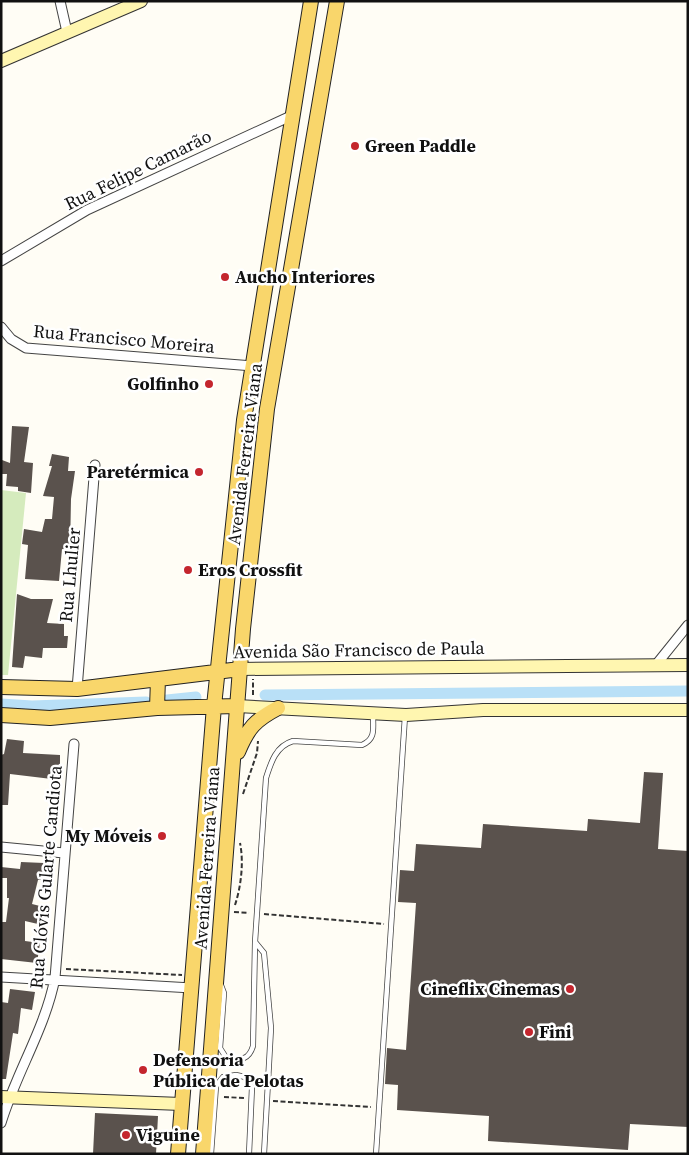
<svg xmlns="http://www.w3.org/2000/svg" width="689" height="1155" viewBox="0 0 689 1155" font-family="'Source Serif 4',serif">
  <rect width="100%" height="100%" fill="#fffdf5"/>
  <path fill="#d5ebbd" d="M1 490 26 493 8 675H1Z"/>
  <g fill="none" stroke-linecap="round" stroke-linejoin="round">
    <path stroke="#b9e0f7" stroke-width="11" d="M265 695 688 691
      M167 700 196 697
      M1 704 32 706 146 702"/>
  </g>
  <path fill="#5a524d" d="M12 426 29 427 24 462 33 463 31 493 18 491V487L6 486 7 474H1L2 460 10 463Z
    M52 454 69 457 68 471H75L71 499 70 551 62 549 59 581 25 579 28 545 22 544 24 529 42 532 45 519H52L54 497 43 496 52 466H49Z
    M17 594 31 599H53L47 623 64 624V636H68L67 648H43L42 658 25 656 23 668 12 667Z
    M7 739 24 741 23 753 60 755V780L10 774 8 805H1V755L4 754Z
    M644 772 663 773 658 849 688 851V1127L630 1124 628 1150 488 1141 489 1116 397 1110 398 1085 385 1084 387 1048 406 1050 416 903 398 902 400 870 414 871 416 844 481 848 483 824 587 831 588 819 640 823Z
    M21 862 44 863 42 880H38L32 904 40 906 38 924 25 921V941L40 943 37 963 1 959V922H6L9 898H7V878H1V867L20 869Z
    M10 989 35 992 32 1010 21 1008 18 1034 13 1033 6 1079H1V1002L8 1003Z
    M95 1113 158 1116 156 1154H93Z"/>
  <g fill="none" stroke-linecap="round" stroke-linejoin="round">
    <defs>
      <path id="lane" d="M221 985 224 993 220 1048 227 1059C241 1060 249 1060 253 1046L255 942
        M211 1154 216 1086 223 1077 236 1075 245 1077 252 1087 249 1154
        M264 1154 271 1028 264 953 255 942 266 778C271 762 276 746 293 741L362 745C376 739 373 729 373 715
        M376 1154 405 716"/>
      <path id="street" d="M60 1 67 32
        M1 261 87 210 293 115
        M1 327 11 339 26 348 253 366
        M655 666 688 625
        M77 689 95 465
        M1 847 64 853
        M1 977 192 988
        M1 1123C16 1073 45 1029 55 978L74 744"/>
      <path id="secondary" d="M1 61 141 1
        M240 669 688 665
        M237 706 406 715 483 710H688
        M1 1097 181 1104"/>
      <path id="primary" d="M1 687 77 689 240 669
        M157 708 158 679
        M1 715 50 718 157 708 237 706
        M238 752C248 728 255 720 278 708
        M178 1154 214 706 244 420 311 1
        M203 1154 243 629 267 409 337 1"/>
    </defs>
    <use href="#lane" stroke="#444" stroke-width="6"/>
    <use href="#street" stroke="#444" stroke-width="11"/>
    <use href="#secondary" stroke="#333" stroke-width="14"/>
    <use href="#primary" stroke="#222" stroke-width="16"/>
    <path stroke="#333" stroke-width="2" stroke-dasharray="5 2.5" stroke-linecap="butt" d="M253 695V679
      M243 794 257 753 258 741
      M235 905C241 887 244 862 240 843
      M234 912 249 913
      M264 914 384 924
      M66 969 182 975
      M224 1097 244 1098
      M273 1101 371 1107"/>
    <use href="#lane" stroke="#fff" stroke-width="4.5"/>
    <use href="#street" stroke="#fff" stroke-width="9"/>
    <use href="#secondary" stroke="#fff6b0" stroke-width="12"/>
    <use href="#primary" stroke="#f9d66b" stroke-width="14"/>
  </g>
  <g fill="#c4262e" stroke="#fff" stroke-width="2">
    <circle cx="355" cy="146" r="5"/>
    <circle cx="225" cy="277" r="5"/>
    <circle cx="209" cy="384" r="5"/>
    <circle cx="199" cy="472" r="5"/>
    <circle cx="188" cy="570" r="5"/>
    <circle cx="162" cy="836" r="5"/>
    <circle cx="570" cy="989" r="5"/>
    <circle cx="529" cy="1032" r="5"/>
    <circle cx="143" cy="1070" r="5"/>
    <circle cx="126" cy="1135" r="5"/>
  </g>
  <g text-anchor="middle" stroke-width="5" stroke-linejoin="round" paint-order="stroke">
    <g font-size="18" font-weight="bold" fill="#111" stroke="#fff" text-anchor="start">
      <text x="365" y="152">Green Paddle</text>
      <text x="235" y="283">Aucho Interiores</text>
      <text x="199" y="390" text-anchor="end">Golfinho</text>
      <text x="189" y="478" text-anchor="end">Paretérmica</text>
      <text x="198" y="576">Eros Crossfit</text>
      <text x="152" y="842" text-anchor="end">My Móveis</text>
      <text x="560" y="995" text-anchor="end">Cineflix Cinemas</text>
      <text x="539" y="1038">Fini</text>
      <text x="153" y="1066">Defensoria<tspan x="153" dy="21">Pública de Pelotas</tspan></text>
      <text x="136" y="1141">Viguine</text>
    </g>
    <g font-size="18" fill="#111" stroke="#fff">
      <text transform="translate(138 170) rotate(-26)" y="6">Rua Felipe Camarão</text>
      <text transform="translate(124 339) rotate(5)" y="6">Rua Francisco Moreira</text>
      <text transform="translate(245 454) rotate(-83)" y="6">Avenida Ferreira Viana</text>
      <text transform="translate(70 575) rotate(-85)" y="6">Rua Lhulier</text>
      <text transform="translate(359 650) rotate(-1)" y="6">Avenida São Francisco de Paula</text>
      <text transform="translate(207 858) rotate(-86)" y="6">Avenida Ferreira Viana</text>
      <text transform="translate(46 877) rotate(-85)" y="6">Rua Clóvis Gularte Candiota</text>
    </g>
  </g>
  <rect width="689" height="1155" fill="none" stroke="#111111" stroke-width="5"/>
</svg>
